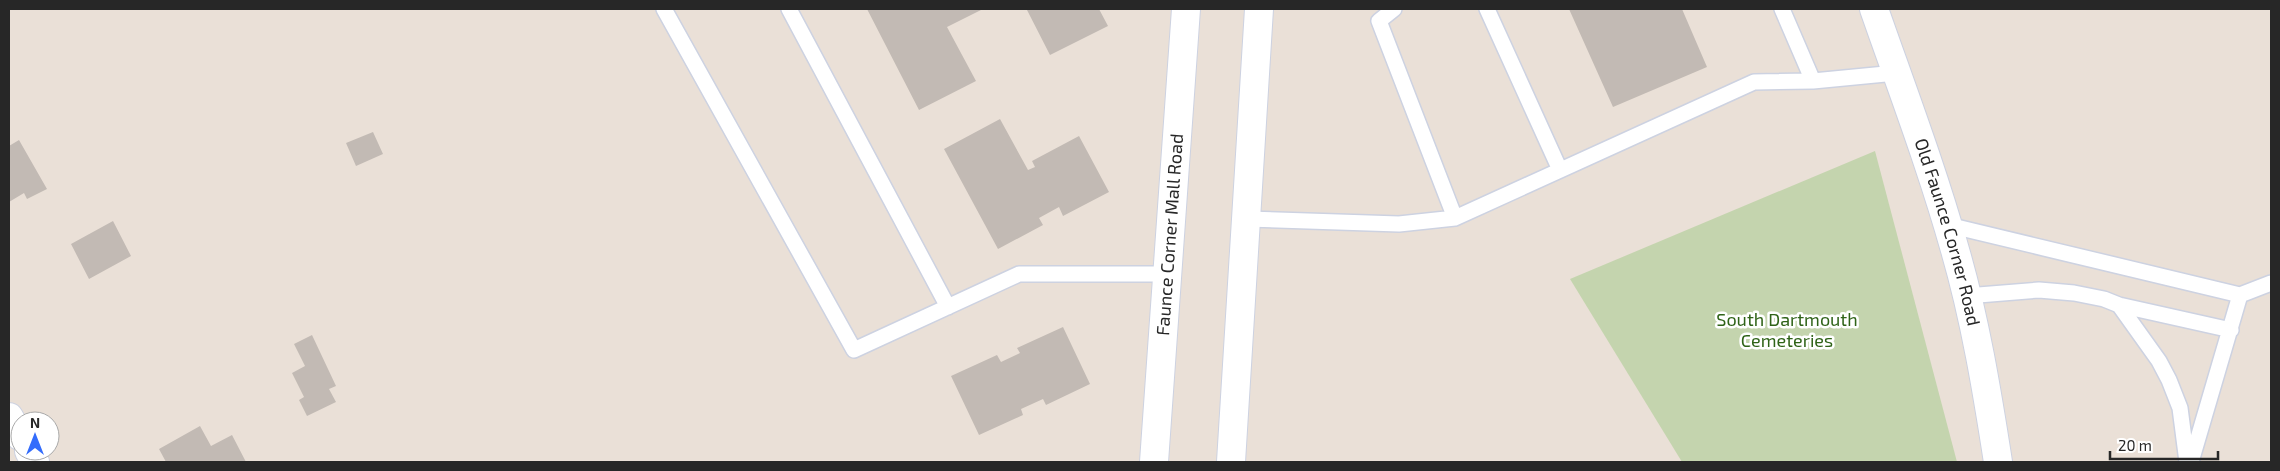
<svg xmlns="http://www.w3.org/2000/svg" width="2280" height="471" viewBox="0 0 2280 471" font-family="'Exo 2',sans-serif">
  <rect width="100%" height="100%" fill="#eae0d7"/>
  <path fill="#c4d4ae" d="M1875 151 1957 462H1682L1570 279Z"/>
  <path fill="#c2bab4" d="M867 9H983L947 27 976 81 919 110Z
    M1029 9H1099L1108 26 1050 55 1027 10Z
    M1569 9H1682L1707 67 1613 107Z
    M1000 119 1028 170 1035 167 1032 161 1079 136 1109 192 1063 216 1059 207 1039 218 1043 225 998 249 944 149Z
    M373 132 383 154 356 166 346 143Z
    M19 140 47 189 27 199 24 193 9 202V146Z
    M113 221 131 256 89 279 71 244Z
    M1063 327 1090 384 1046 405 1043 399 1021 409 1023 415 979 435 951 376 997 355 1001 362 1020 353 1017 348Z
    M312 335 336 386 329 389 336 402 307 416 299 400 304 397 292 373 305 366 294 344Z
    M200 426 211 446 232 435 246 462H166L159 449Z"/>
  <g fill="none" stroke-linecap="round" stroke-linejoin="round">
    <defs>
      <path id="lane" d="M664 9 854 350 1019 274H1167
        M789 9 948 307
        M1394 9 1379 21 1455 218
        M1487 9 1560 170
        M1782 9 1813 81
        M1247 219 1399 224 1455 218 1754 82 1813 81 1896 73
        M1948 225 2240 295 2271 283
        M1966 296 2039 290 2074 293 2104 299 2119 305 2159 361 2169 380 2180 408 2187 462
        M2119 305 2231 330
        M2191 462 2240 295"/>
      <g id="street">
        <path id="s1" d="M1874 9C1902 89 1932 168 1955 250 1975 319 1987 391 1998 462"/>
      </g>
      <g id="secondary">
        <path d="M9 417 20 436"/>
        <path d="M29 451 35 462"/>
        <path id="s2" d="M1154 462 1186 9"/>
        <path d="M1231 462 1259 9"/>
      </g>
    </defs>
    <use href="#lane" stroke="#cdd2e1" stroke-width="18"/>
    <use href="#street" stroke="#cdd2e1" stroke-width="30"/>
    <use href="#secondary" stroke="#cdd2e1" stroke-width="30"/>
    <use href="#lane" stroke="#fff" stroke-width="15"/>
    <use href="#street" stroke="#fff" stroke-width="28"/>
    <use href="#secondary" stroke="#fff" stroke-width="28"/>
  </g>
  <g text-anchor="middle" stroke-width="5" stroke-linejoin="round" paint-order="stroke">
    <g font-size="18" fill="#272727" stroke="#fff">
      <text dy="6" stroke="none"><textPath href="#s1" startOffset="235">Old Faunce Corner Road</textPath></text>
      <text dy="6" stroke="none"><textPath href="#s2" startOffset="228">Faunce Corner Mall Road</textPath></text>
    </g>
    <g font-size="18" fill="#2f6318" stroke="#fff">
      <text x="1787" y="326">South Dartmouth<tspan x="1787" dy="21">Cemeteries</tspan></text>
    </g>
  </g>
  <rect width="2280" height="471" fill="none" stroke="#272727" stroke-width="20"/>
  <g transform="translate(35 436)"><circle r="24" fill="#ffffff" stroke="#a9a9a9"/>
  <path d="M0-4L9 19L0 12L-9 19Z" fill="#336cfc"/>
  <text y="-8" font-size="14" font-weight="bold" text-anchor="middle" fill="#272727">N</text>
  </g>
  <path d="M2110 451v8h108v-8" fill="none" stroke="#272727" stroke-width="2.5"/>
  <text x="2118" y="451" font-size="15" fill="#272727" stroke="#ffffff" stroke-width="4" paint-order="stroke">20 m</text>
</svg>
